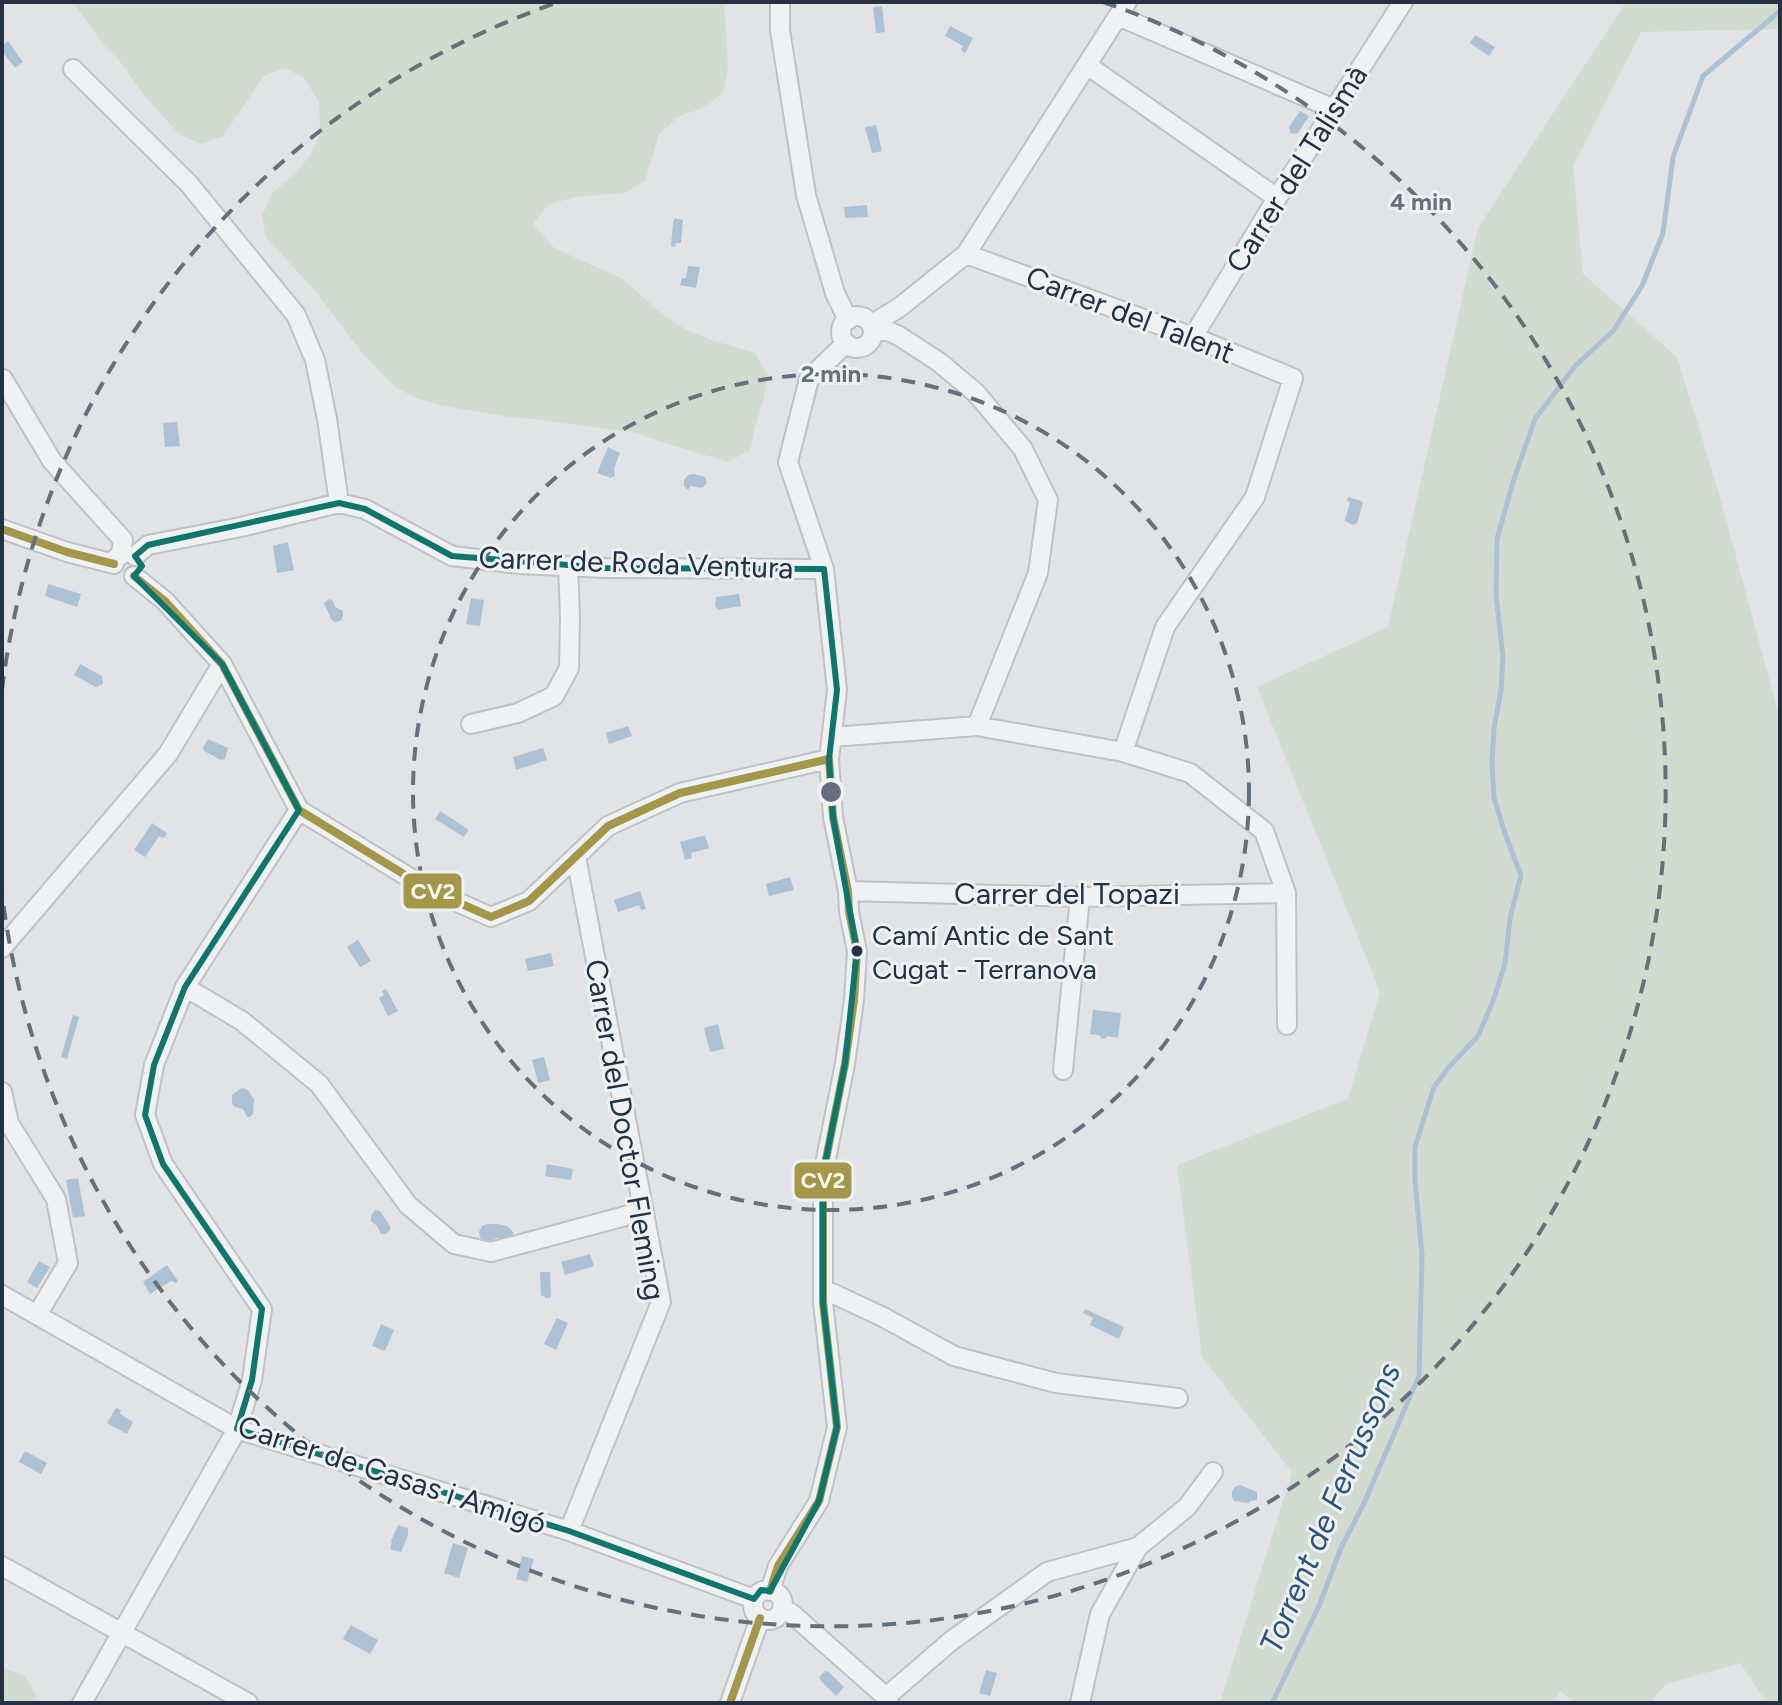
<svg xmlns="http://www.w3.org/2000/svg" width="1782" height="1705" viewBox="0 0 1782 1705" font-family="Figtree,sans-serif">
  <rect width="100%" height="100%" fill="#e1e3e6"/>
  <path fill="#d2dbd0" d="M73 2H724L728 70 723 93 705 107 678 117 659 134 645 181 625 193 574 197 548 205 533 224 554 248 623 279 663 315 685 329 708 339 755 353 768 376 764 398 755 427 750 450 728 462 662 442 637 433 534 419 510 417 439 405 416 398 395 387 363 354 316 292 266 237 262 216 272 193 295 174 310 155 320 133 319 102 304 78 285 68 264 76 223 136 202 144 180 135 146 98 119 60 103 44Z
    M1626 2H1780V29L1641 32 1573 166 1583 274 1677 357 1718 490 1780 719V1703H1767L1740 1663 1667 1684 1648 1703H1575L1560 1691 1553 1703H1220L1292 1472 1202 1357 1177 1165 1348 1099 1380 992 1257 687 1388 627 1478 228Z
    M2 1667 25 1676 37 1696 33 1703H2Z"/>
  <path fill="#acc1d4" d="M882 6 885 32 876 33 873 7Z
    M950 26 973 38 965 53 961 50 963 46 945 36Z
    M1475 35 1495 47 1489 56 1470 43Z
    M8 41 23 62 15 68 2 51V46Z
    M1300 111 1309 116 1298 133 1291 134 1289 127Z
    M876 125 882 151 872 153 865 127Z
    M867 205 868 217 845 218 844 207Z
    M675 218 683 220 681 243H676L675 247 671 246 673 222Z
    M688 266 700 267 696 288 680 285 682 278H686Z
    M177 422 180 446 165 447 163 423Z
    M608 447 620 453 614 468 615 476 611 478 597 473Z
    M694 474 705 477 707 483 702 488 690 486 688 490 684 486V480L688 475Z
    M1348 497 1361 501 1363 503 1357 523 1353 525 1345 521 1350 502 1347 501Z
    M288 542 294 570 277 573 273 546Z
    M48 584 81 594 77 607 45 596Z
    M739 594 741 606 718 610 715 606 716 597Z
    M471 598 484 600 480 626 466 624Z
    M329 599 333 601 335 607 343 611V617L340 621 335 622 331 619 324 603Z
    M80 664 102 676 103 684 96 687 74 675Z
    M628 726 632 736 609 744 606 733Z
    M208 739 228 748 225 759 221 760 204 751 203 747Z
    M543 748 547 760 516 770 513 757Z
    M440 811 469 830 464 837 435 819Z
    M152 823 167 833 164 838 159 836 145 857 134 850Z
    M705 835 709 848 691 853 692 858 685 860 680 842Z
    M790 877 794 890 769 896 766 884Z
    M640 891 646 909 641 910 639 905 618 912 614 900Z
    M358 940 371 961 360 967 347 947Z
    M551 953 554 966 528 971 525 959Z
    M386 989 398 1011 388 1016 379 998 384 995 382 991Z
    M1093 1010 1121 1013 1118 1038 1107 1036 1106 1038 1102 1039 1099 1035 1090 1034Z
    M73 1015 79 1017 67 1059 61 1057Z
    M718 1024 724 1049 710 1052 704 1028Z
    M544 1057 550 1080 538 1083 532 1060Z
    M242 1088 248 1090 254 1099 253 1114 250 1117H247L243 1109 235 1107 232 1104V1095Z
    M547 1164 573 1169 571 1180 545 1176Z
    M78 1178 85 1216 73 1218 66 1180Z
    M375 1210 380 1211 390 1226V1230L386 1234H381L377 1226 371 1221V1216Z
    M487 1224C501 1224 512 1223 515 1239L505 1240 497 1238C489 1243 480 1243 479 1232L482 1226Z
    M590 1254 594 1266 565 1275 561 1262Z
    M39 1261 50 1267 37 1288 27 1282Z
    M167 1265 178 1281 176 1283 171 1281 150 1294 143 1282Z
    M540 1272H550L551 1298H546L541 1295Z
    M1085 1309 1124 1327 1119 1339 1090 1325 1093 1318 1083 1313Z
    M557 1318 568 1323 556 1350 544 1344Z
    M381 1324 394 1330 385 1351 372 1346Z
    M116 1408 121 1410 120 1414 133 1422 127 1434 107 1423Z
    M25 1451 47 1463 41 1474 19 1462Z
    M1240 1485 1257 1492V1500L1250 1501 1249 1503 1234 1501 1232 1497V1491L1236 1486Z
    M398 1525 408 1528V1535L401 1552 390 1549 392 1543 391 1541Z
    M453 1543 468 1548 459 1578 444 1573Z
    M522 1556 534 1559 527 1582 516 1579Z
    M351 1625 378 1640 370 1654 343 1639Z
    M986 1670 997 1673 990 1696 979 1693Z
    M825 1671 829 1672 844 1687 836 1696 820 1680V1676Z"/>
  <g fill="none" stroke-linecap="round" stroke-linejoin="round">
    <path stroke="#acc1d4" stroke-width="5" d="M1272 1703 1319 1606 1341 1548 1365 1501 1419 1376 1422 1255 1415 1180V1147L1434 1087 1448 1068 1478 1036 1493 1001 1505 964 1510 918 1521 875 1505 834 1494 798 1492 762 1494 728 1501 690 1503 657 1496 595 1497 539 1513 482 1535 419 1575 366 1613 331 1642 286 1663 233 1673 157 1703 76 1780 11"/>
    <defs>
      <path id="minor" d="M780 2V30L806 195 835 293 848 320
        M1118 16 1334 109
        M1087 65 1277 198
        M73 69 189 184 296 315 315 360 327 419 339 503
        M966 254 1193 337 1293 378 1255 497 1165 627 1123 752
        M841 332a16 16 0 1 1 32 0a16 16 0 1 1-32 0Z
        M871 325 900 307 966 254 1127 2
        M873 331H888L899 336 939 362 976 393 1023 449 1048 500 1038 573 977 726
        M1193 337 1277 198 1403 2
        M3 379 52 461 123 540 121 555 116 558 114 564
        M2 529 67 552 114 564
        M135 556 148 545 241 527 339 503 365 509 452 556 519 564 606 568 824 569
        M134 576 165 601 222 664 299 810 428 889 491 917 529 901 608 826 680 793 829 759
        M471 724 518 713 554 696 569 668 570 617 568 566
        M832 737 977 726 1123 752 1190 773 1264 831 1286 893 1287 1025
        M848 891 1080 897 1286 893
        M2 948 168 754 222 664
        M185 987 242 1021 319 1084 408 1205 454 1244 491 1252 644 1211
        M1063 1070 1080 897
        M2 1092 9 1123 56 1199 68 1263 37 1315
        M823 1289 883 1317 954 1356 1056 1383 1178 1398
        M2 1295 237 1429 569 1531 754 1599
        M569 1531 661 1302 576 857
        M2 1566 248 1703
        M753 1605a15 15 0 1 1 30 0a15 15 0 1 1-30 0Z
        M770 1591 778 1566 819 1501 837 1427 823 1302V1174L845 1064 854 1000 857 951 849 912 848 891 833 817 829 759 837 690 824 569 788 462 809 379 846 343
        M782 1609 791 1613 886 1697 889 1703
        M886 1697 951 1641 1047 1572 1138 1547
        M82 1703 237 1429 252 1380 262 1309 163 1164 145 1115 154 1065 185 987 299 810
        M730 1703 760 1618
        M1080 1703 1100 1614 1138 1547 1187 1507 1213 1472"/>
    </defs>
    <use href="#minor" stroke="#bfc1c4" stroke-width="22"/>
    <use href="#minor" stroke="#f0f1f3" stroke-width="18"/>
    <defs>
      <path id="bus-1" d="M2 529 67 552 114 564
        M134 576 165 601 222 664 299 810 428 889 491 917 529 901 608 826 680 793 829 759
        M770 1591 778 1566 819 1501 837 1427 823 1302V1174L845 1064 854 1000 857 951 849 912 848 891 833 817 829 759
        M730 1703 760 1618"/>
    </defs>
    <use href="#bus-1" stroke="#edf2f6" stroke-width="14"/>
    <use href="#bus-1" stroke="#a49749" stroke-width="8"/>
  </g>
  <path fill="none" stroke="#0f766e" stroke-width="6" stroke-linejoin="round" d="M339 503 365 509 452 556 606 568 824 569 837 690 829 759 833 817 857 951 845 1064 823 1174V1302L837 1427 819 1501 770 1591 761 1590 754 1599 569 1531 237 1429 252 1380 262 1309 163 1164 145 1115 154 1065 185 987 299 810 222 664 134 576 142 566 135 556 148 545Z"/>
  <g fill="none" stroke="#676f7b" stroke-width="4" stroke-dasharray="14 10">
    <circle cx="831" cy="792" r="418"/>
    <path d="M2 690A835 835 0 0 1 559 2M1103 2A835 835 0 1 1 2 894"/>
  </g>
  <circle fill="#253141" stroke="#edf2f6" stroke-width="3" cx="857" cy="951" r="7"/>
  <g text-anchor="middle" stroke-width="6" stroke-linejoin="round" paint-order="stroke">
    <g font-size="28" fill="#253141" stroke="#edf2f6" text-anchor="start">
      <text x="872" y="945">Camí Antic de Sant<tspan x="872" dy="34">Cugat - Terranova</tspan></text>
    </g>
    <g font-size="30" fill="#253141" stroke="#edf2f6">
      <text transform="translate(1297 169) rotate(-58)" y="10">Carrer del Talismà</text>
      <text transform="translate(1130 315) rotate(21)" y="10">Carrer del Talent</text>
      <text transform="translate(636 563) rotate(2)" y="10">Carrer de Roda Ventura</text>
      <text x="1067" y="904">Carrer del Topazi</text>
      <text transform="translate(625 1130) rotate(80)" y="10">Carrer del Doctor Fleming</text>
      <text transform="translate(392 1475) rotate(18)" y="10">Carrer de Casas i Amigó</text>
    </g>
    <g font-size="32" font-style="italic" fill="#2c5379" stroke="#edf2f6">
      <text transform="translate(1330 1508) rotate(-67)" y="11">Torrent de Ferrussons</text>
    </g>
  </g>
  <circle cx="831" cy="792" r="12" fill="#676f7b" stroke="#edf2f6" stroke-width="4"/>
  <g font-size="24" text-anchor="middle" font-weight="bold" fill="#676f7b" stroke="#edf2f6" stroke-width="6" stroke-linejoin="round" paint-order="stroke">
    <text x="1421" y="210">4 min</text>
    <text x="831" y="382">2 min</text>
  </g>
  <g stroke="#edf2f6" stroke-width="3">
    <rect x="402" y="872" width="61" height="38" rx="8" fill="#a49749"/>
    <rect x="793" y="1161" width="60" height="39" rx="8" fill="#a49749"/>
  </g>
  <g font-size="22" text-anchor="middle" font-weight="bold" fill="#fff">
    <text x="433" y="899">CV2</text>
    <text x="823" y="1188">CV2</text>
  </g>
  <rect width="1782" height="1705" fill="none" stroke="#253141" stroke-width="8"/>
</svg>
